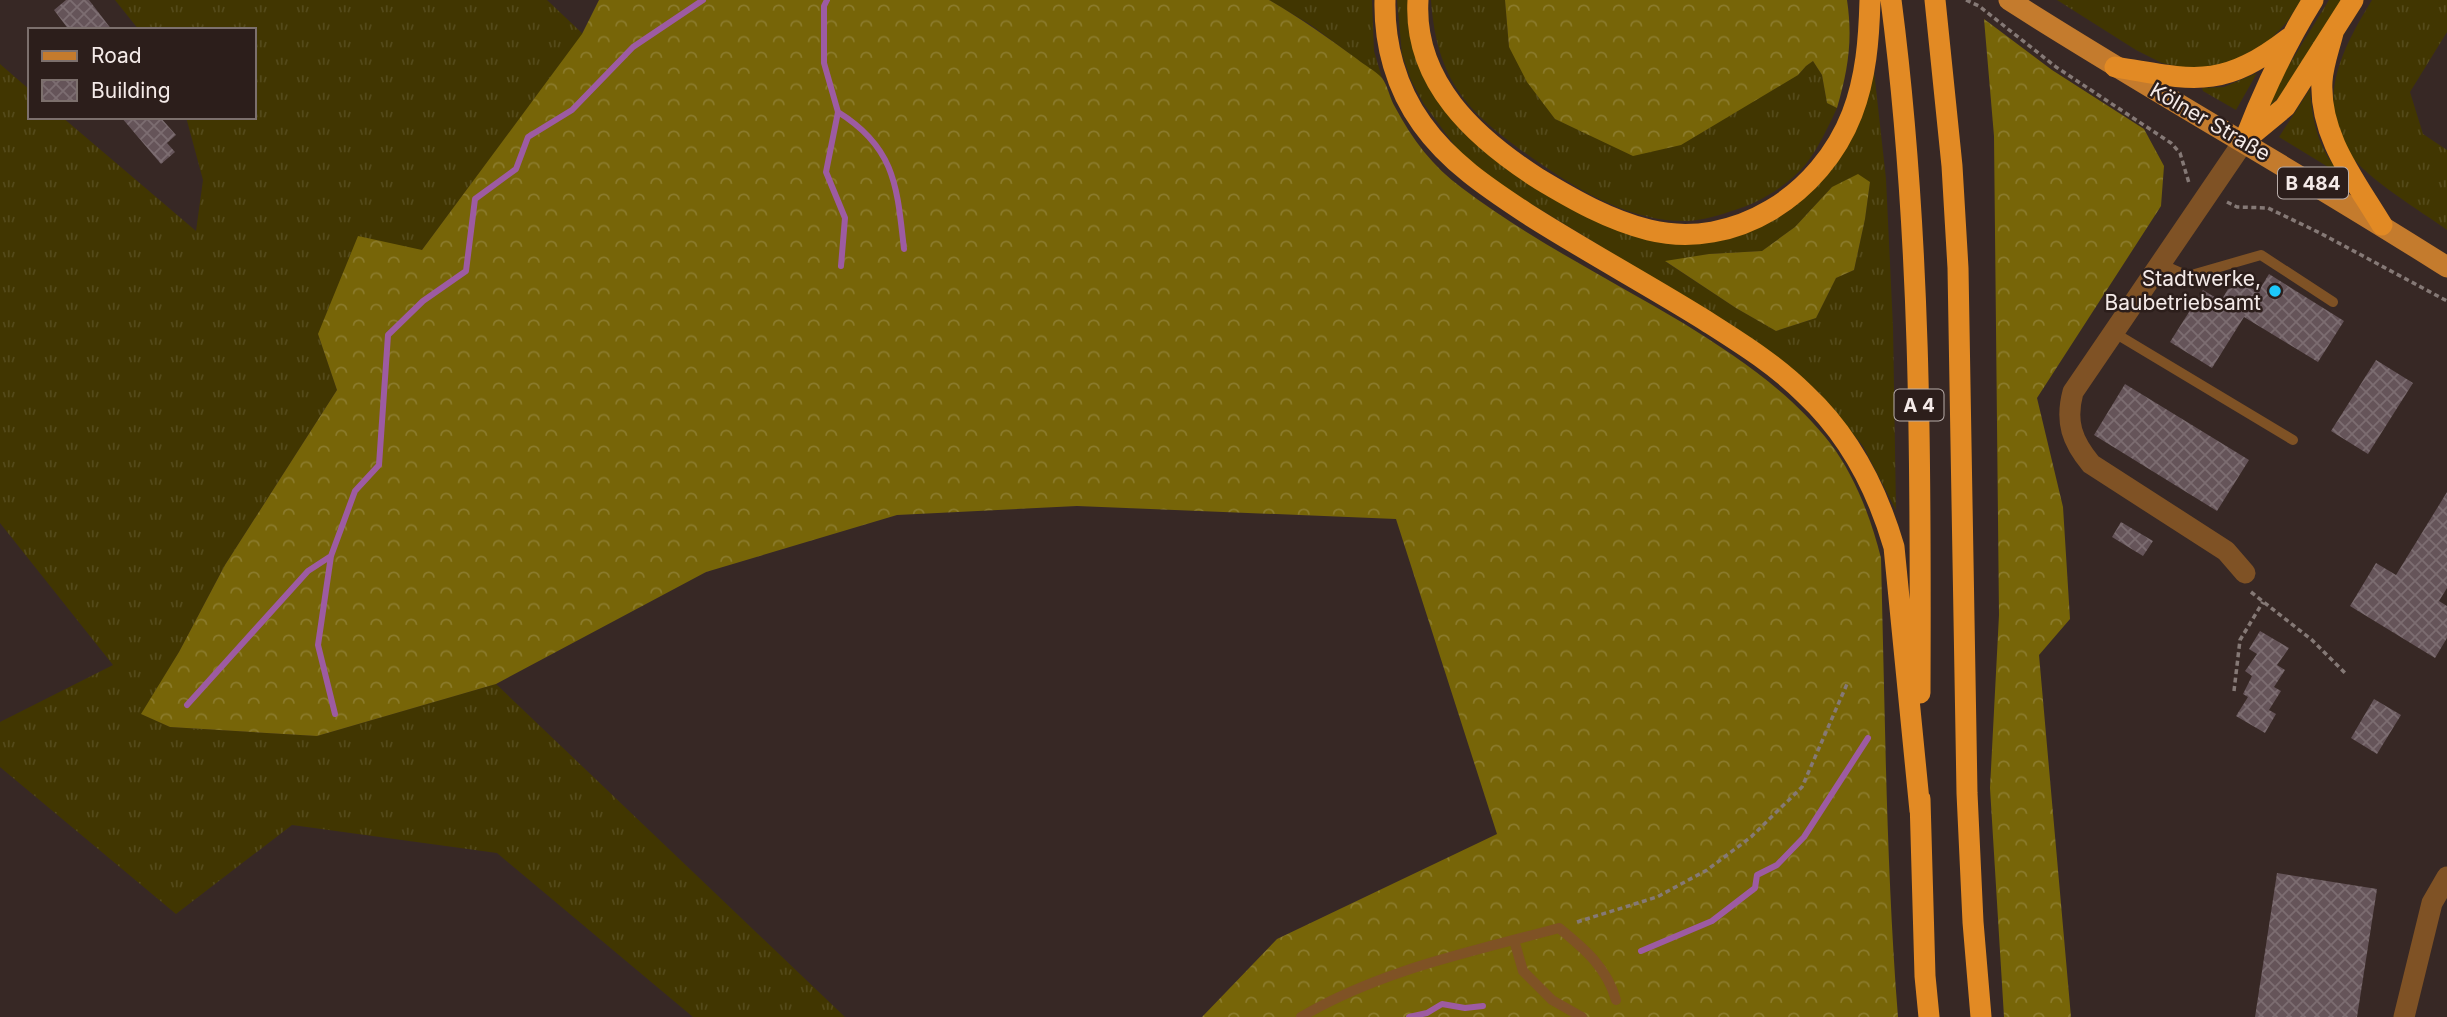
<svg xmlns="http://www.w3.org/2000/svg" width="2447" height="1017" viewBox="0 0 2447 1017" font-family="Inter,sans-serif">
  <defs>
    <pattern id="grass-tufts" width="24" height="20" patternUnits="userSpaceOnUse" patternTransform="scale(1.75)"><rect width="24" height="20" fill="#413601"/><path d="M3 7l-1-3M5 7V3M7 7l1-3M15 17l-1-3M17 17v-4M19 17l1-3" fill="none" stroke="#544a1a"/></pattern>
    <pattern id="forest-crowns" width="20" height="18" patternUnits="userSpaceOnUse" patternTransform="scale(1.75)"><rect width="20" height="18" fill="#776508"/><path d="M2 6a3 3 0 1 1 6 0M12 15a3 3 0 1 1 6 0" fill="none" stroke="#8b7b2c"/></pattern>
    <pattern id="building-cross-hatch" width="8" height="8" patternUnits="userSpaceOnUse" patternTransform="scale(1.75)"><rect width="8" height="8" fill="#655459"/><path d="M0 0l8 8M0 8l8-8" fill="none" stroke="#7c6d71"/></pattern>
  </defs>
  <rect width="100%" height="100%" fill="#372825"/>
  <path fill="url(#grass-tufts)" fill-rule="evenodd" d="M115 0H547L583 34 422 250 318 334 337 390 225 565 179 652 142 714 170 727 317 736 496 684 845 1017H693L497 853 292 825 176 914 0 767V722L113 665 0 523V64L30 90V117H62L196 231 203 180 186 117H254V30H139Z
    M1269 0H1372L1374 51 1382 78 1311 25Z
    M1397 0H1408C1411 34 1414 58 1430 89L1592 219 1740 235 1768 223 1787 212 1811 192 1830 170 1874 71 1886 179 1893 327 1896 510 1863 446 1819 393 1795 371 1732 326 1515 194 1478 168 1458 150 1424 104 1411 80 1402 54ZM1870 182 1865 219 1854 270 1836 278 1816 318 1776 331 1736 308 1666 262 1709 254 1762 251 1795 227 1832 187Z
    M1431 0H1505L1509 47 1555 119 1595 137 1798 75 1806 66 1813 61 1822 75 1827 103 1837 108C1828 127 1819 147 1806 164 1788 185 1761 202 1735 210 1720 215 1704 220 1688 221 1636 223 1583 193 1541 164 1473 117 1437 87 1431 0Z
    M2057 0H2301L2287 22 2268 42 2221 67 2190 69 2162 63 2136 50Z
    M2329 0H2342L2279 97 2269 107 2265 104Z
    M2372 0H2447V32L2410 92 2423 134 2447 150V230C2421 211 2367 179 2350 154 2314 102 2343 47 2372 0Z
    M2257 73 2236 110 2203 91 2202 88 2224 87Z
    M2310 89C2312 117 2317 145 2335 167L2333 170 2279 137Z"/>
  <path fill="url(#forest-crowns)" d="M599 0H1269C1300 18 1328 38 1357 59 1364 65 1376 71 1382 78 1388 86 1390 99 1395 107 1412 139 1433 167 1462 188 1531 240 1609 279 1683 323 1738 357 1790 392 1830 443 1855 476 1871 518 1881 558 1885 711 1886 864 1898 1017H1202L1277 939 1497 834 1396 519 1077 506 897 515 706 572 496 684 317 736 170 727 141 714 179 652 225 565 337 390 318 334 358 236 422 250 582 34Z
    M1505 0H1847C1853 40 1848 70 1837 108L1827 103 1822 75 1813 61 1806 66 1798 75 1681 145 1633 156 1555 119 1527 82 1509 47Z
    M1984 19 2052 70 2144 129 2164 166 2161 206 2037 398 2063 507 2070 619 2039 655 2071 1017H2004L1990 788 1999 615 1994 136Z
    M1858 174 1870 182 1865 219 1854 270 1836 278 1816 318 1776 331 1736 308 1665 261 1709 254 1762 251 1795 227 1832 187Z"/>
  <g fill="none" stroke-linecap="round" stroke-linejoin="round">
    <path stroke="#9d5ba2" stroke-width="6" d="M827 0 824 6V63L838 112 826 172 845 218 841 266
      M838 112C896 148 897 188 904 249
      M187 705 308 571 331 556
      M335 714 318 645 331 556 355 491 379 465 388 335 423 301 466 271 475 199 516 169 528 137 572 110 633 47 703 0
      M1641 951 1712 921 1755 888 1757 875 1777 865 1804 837 1868 738
      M1409 1017 1427 1013 1442 1004 1465 1008 1483 1006"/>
  </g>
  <path fill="url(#building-cross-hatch)" d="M66 0H89L112 30H69L54 10Z
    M121 117H160L176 135 167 143 175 152 161 164Z
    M2269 274 2344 321 2318 362 2244 317 2212 368 2170 342 2203 290 2221 301 2228 289 2246 285 2258 292Z
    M2376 360 2413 383 2368 454 2331 431Z
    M2125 384 2249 460 2217 511 2094 435Z
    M2447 492V588L2439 601 2447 606V638L2435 658 2350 606 2376 563 2396 575Z
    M2121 522 2153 541 2143 556 2112 537Z
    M2260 631 2289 648 2277 665 2285 670 2274 687 2281 691 2269 710 2276 714 2265 733 2236 716 2248 697 2243 694 2252 676 2245 671 2257 654 2249 649Z
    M2374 699 2401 715 2377 754 2351 738Z
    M2277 873 2377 889 2357 1017H2255Z"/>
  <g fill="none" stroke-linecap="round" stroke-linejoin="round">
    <path stroke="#857976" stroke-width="3.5" stroke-dasharray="5 3.5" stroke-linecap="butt" d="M1966 0 1979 6 2056 67 2171 143 2180 153 2189 183
      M2227 202 2237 207 2268 208 2320 233 2447 301
      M2251 592 2312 640 2347 675
      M2234 691 2240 640 2263 602
      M1577 922 1657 897 1707 870 1751 837 1802 787 1847 684"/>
    <path stroke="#7f5225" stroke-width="10" d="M2161 264 2188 276 2261 255 2333 302
      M2113 332 2293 440
      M1514 940 1523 971 1552 1000 1582 1017
      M1301 1017C1380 970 1471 952 1559 928 1585 949 1607 968 1616 1000"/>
    <path stroke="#7f5225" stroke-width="21" d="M2244 141 2073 392C2065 422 2072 441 2091 464L2226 551 2245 573
      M2404 1017 2432 903 2447 877"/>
    <path stroke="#c47b2d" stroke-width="21" d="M2009 0C2153 92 2303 175 2447 267"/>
    <path stroke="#e28a24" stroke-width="21" d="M1385 0C1384 44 1396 88 1422 124 1449 162 1488 188 1526 213 1584 250 1645 283 1703 319 1739 342 1775 364 1805 394 1850 436 1877 489 1894 547L1920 811
      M1418 0C1413 82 1475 138 1539 179 1574 200 1609 220 1649 230 1735 251 1821 194 1852 114 1866 78 1869 39 1870 0
      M1891 0C1921 230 1921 462 1920 693
      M1935 0 1952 166 1958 268 1967 793 1973 922 1981 1017
      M2333 33C2329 49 2323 65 2322 81 2319 136 2355 180 2382 225
      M2115 67C2194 80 2221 90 2289 38
      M2245 139C2264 90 2285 45 2313 0
      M2244 141 2285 107 2353 0
      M1920 799 1925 976 1929 1017"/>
  </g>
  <circle fill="#1dc9fc" stroke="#2c1e1b" stroke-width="2.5" cx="2275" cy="291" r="7"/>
  <g text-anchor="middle" stroke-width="5" stroke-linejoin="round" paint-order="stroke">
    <g fill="#2c1e1b" stroke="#b8adaa" stroke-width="2">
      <rect x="2278" y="167.5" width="70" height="31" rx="5"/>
      <rect x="1894.5" y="389.5" width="49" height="31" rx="5"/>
    </g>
    <g font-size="19" font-weight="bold" fill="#f4eae8">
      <text x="2313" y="190">B 484</text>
      <text x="1919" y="412">A 4</text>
    </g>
    <g font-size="21" fill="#f4eae8" stroke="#2c1e1b">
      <text transform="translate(2210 122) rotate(30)" y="7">Kölner Straße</text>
    </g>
    <g font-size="21" fill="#f4eae8" stroke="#2c1e1b" text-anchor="end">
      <text x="2261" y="286">Stadtwerke,<tspan x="2261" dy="24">Baubetriebsamt</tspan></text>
    </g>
  </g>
  <rect x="28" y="28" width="228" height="91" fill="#2c1e1b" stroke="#7c706d" stroke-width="2"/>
  <rect x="42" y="51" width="35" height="10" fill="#c47b2d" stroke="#7c706d" stroke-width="2"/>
  <text x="91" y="63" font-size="21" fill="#f4eae8">Road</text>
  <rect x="42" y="80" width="35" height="21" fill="url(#building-cross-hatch)" stroke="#7c706d" stroke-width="2"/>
  <text x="91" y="98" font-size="21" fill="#f4eae8">Building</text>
</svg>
